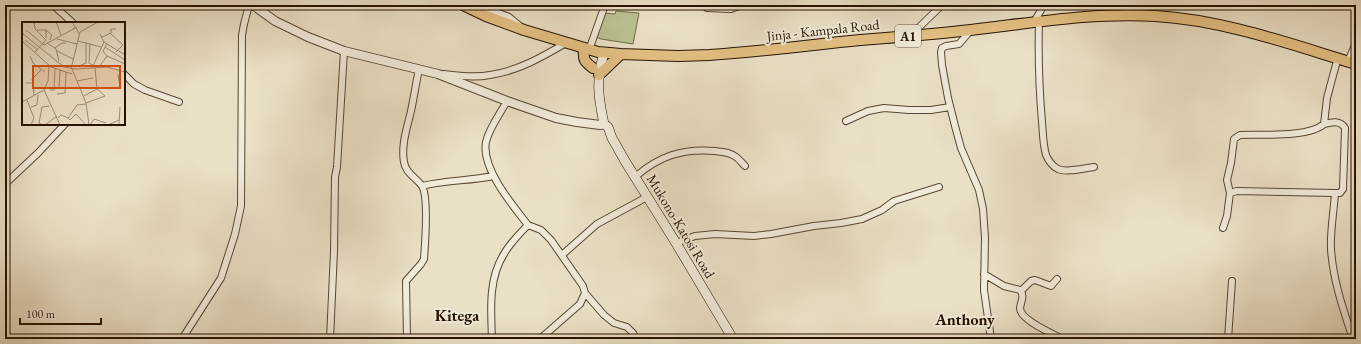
<svg xmlns="http://www.w3.org/2000/svg" width="1361" height="344" viewBox="0 0 1361 344" font-family="'EB Garamond',serif">
  <rect width="100%" height="100%" fill="#eae0c6"/>
  <filter id="stains"><feTurbulence type="fractalNoise" baseFrequency=".005" numOctaves="4"/><feColorMatrix values="0 0 0 0 .2 0 0 0 0 .09 0 0 0 0 .02 0 0 0 .5 -.17"/></filter>
  <radialGradient id="worn" r=".72"><stop offset=".6" stop-color="#630" stop-opacity="0"/><stop offset="1" stop-color="#630" stop-opacity=".3"/></radialGradient>
  <path fill="#bbc192" stroke="#706a4a" d="M616 11 639 13 633 44 601 39 596 37 592 33 602 13 615 14Z"/>
  <g fill="none" stroke-linecap="round" stroke-linejoin="round">
    <defs>
      <path id="minor" d="M53 5 73 23
        M478 5 509 17 520 26
        M707 8 731 9 742 5
        M1039 21C1038 56 1039 87 1042 122 1043 133 1043 145 1046 155 1048 160 1053 167 1058 169 1066 173 1085 168 1094 167
        M1034 22 1044 5
        M971 30 959 44 946 46 942 48 941 52 942 65 948 98 955 126 961 148 979 190 983 209 985 238 984 290 991 339
        M910 36 942 5
        M589 50 605 5
        M1348 61 1356 43
        M124 74 134 84 145 90 179 102
        M444 74C459 76 475 78 490 75 518 71 542 57 566 43
        M846 121 868 111 884 108 909 110H931L950 107
        M1324 124C1332 122 1340 120 1345 128L1343 189 1340 193H1335C1334 210 1330 232 1331 249 1333 280 1343 309 1353 339
        M635 177C659 156 683 148 715 151 723 152 730 152 736 157 739 159 742 163 745 166
        M5 184 38 153 65 124
        M422 186C445 180 470 181 493 176
        M1230 193 1227 180 1231 163 1234 139 1240 135C1261 134 1308 138 1324 124L1327 98 1338 57
        M528 225 541 230 551 240 583 286 585 293 580 304 540 339
        M1223 228 1227 216 1230 193 1237 191 1335 193
        M676 243 695 236 715 234 754 236 771 234 814 226 841 223 862 219 882 210 894 201 939 187
        M562 255 597 224 647 197
        M984 274 1004 286 1020 290C1025 296 1021 301 1020 308 1020 320 1053 334 1063 339
        M1021 291 1031 281 1035 280 1051 286 1057 279
        M585 293 604 315 614 323 627 327 633 333 636 339
        M182 339 221 278 235 234 241 206 242 35 244 24 249 5
        M330 339 334 251 335 177 337 167 344 51
        M407 339 406 281 421 264 424 259C425 244 429 197 422 186 416 177 406 174 404 162 401 145 407 128 411 111 414 97 416 83 419 69
        M492 339C491 311 488 279 504 254 510 243 519 234 528 225 513 206 481 168 486 142 489 128 500 114 507 101
        M1228 339 1232 281"/>
      <path id="tertiary" d="M253 5 275 21 308 37 344 51 438 74 507 101 556 118 577 122 600 125 604 124"/>
      <path id="secondary" d="M604 53C596 80 598 96 604 124L608 127 612 138 625 161 676 243 733 339"/>
      <path id="trunk" d="M463 5 486 16 524 30 598 52 621 54 678 56 709 55C753 52 797 47 840 42 884 38 928 35 971 30 1032 23 1094 12 1155 16 1224 20 1290 44 1356 64
        M584 48C583 60 584 61 593 68
        M599 75 621 54"/>
    </defs>
    <use href="#minor" stroke="#574632" stroke-width="8"/>
    <use href="#tertiary" stroke="#574632" stroke-width="10"/>
    <use href="#secondary" stroke="#261301" stroke-width="10"/>
    <use href="#trunk" stroke="#261301" stroke-width="12"/>
    <use href="#minor" stroke="#f1ebda" stroke-width="6"/>
    <use href="#tertiary" stroke="#f1ebda" stroke-width="8"/>
    <use href="#secondary" stroke="#f1ebda" stroke-width="9"/>
    <use href="#trunk" stroke="#e5c083" stroke-width="10"/>
  </g>
  <g text-anchor="middle" stroke-width="4" stroke-linejoin="round" paint-order="stroke">
    <rect fill="#f1ebda" stroke="#635442" stroke-width="1" x="895" y="25" width="26" height="22" rx="3"/>
    <g font-size="13" font-weight="bold" fill="#261301">
      <text x="908" y="41">A1</text>
    </g>
    <g font-size="14" fill="#261301" stroke="#f1ebda">
      <text transform="translate(823 30) rotate(-6)" y="5">Jinja - Kampala Road</text>
      <text transform="translate(681 226) rotate(59)" y="5">Mukono-Katosi Road</text>
    </g>
    <g font-size="16" font-weight="bold" fill="#261301" stroke="#f1ebda">
      <text x="457" y="321">Kitega</text>
      <text x="965" y="325">Anthony</text>
    </g>
  </g>
  <g transform="translate(22 22)">
    <rect width="103" height="103" fill="#eae0c6"/>
    <path fill="none" stroke="#9c8e77" stroke-width="1" d="M12 0 13 7 24 18 13 30M34 0 39 13M50 0 57 11M4 8 22 23 55 5M15 8H24V16M24 8 30 13 28 18M0 11 42 45 54 47 85 45 103 50M88 11 101 23 94 30M78 12 82 20 103 33M80 15 89 11V7H94M35 17 55 22M3 18 16 28M0 19 29 45 50 52M56 19 79 25M25 21 34 27 37 39M68 21 67 41 72 44M85 22 81 29 85 34 103 42M83 25 103 38M33 26 40 21H44M35 29 51 37M8 34 11 41 23 50M57 44 64 41V20M71 44 82 20M77 45 85 34M49 47 58 10 76 0M50 47 64 81 67 103M96 52 98 65M55 59 71 56M4 61H11L12 73M11 61 10 57 19 48M37 67 38 48M22 68 38 103M28 68H32L33 47M35 72 43 71 44 50M62 74 75 67M5 78 12 96 9 103M0 80 22 68 26 59 27 44M64 81 83 74 75 67 73 46M9 85 15 83 16 73M36 96 39 93 46 96 55 83 64 82M46 96 48 98 54 92 64 103M97 102 98 85M21 103 17 101 20 85 27 84M23 103 35 94M68 103 72 97 84 101M86 103 97 98"/>
    <path fill="#d5520b" fill-opacity="0.15" stroke="#d5520b" stroke-width="2" d="M11 44H98V66H11Z"/>
    <rect width="103" height="103" fill="none" stroke="#261301" stroke-width="2"/>
  </g>
  <rect width="1361" height="344" fill="none" stroke="#eae0c6" stroke-width="20"/>
  <rect x="6" y="6" width="1349" height="332" fill="none" stroke="#261301" stroke-width="2"/>
  <rect x="10" y="10" width="1341" height="324" fill="none" stroke="#261301"/>
  <path d="M20 318v6h81v-6" fill="none" stroke="#261301" stroke-width="2"/>
  <text x="26" y="318" font-size="12" fill="#261301" stroke="#f1ebda" stroke-width="3" paint-order="stroke">100 m</text>
  <rect width="100%" height="100%" filter="url(#stains)"/>
  <rect width="100%" height="100%" fill="url(#worn)"/>
</svg>
